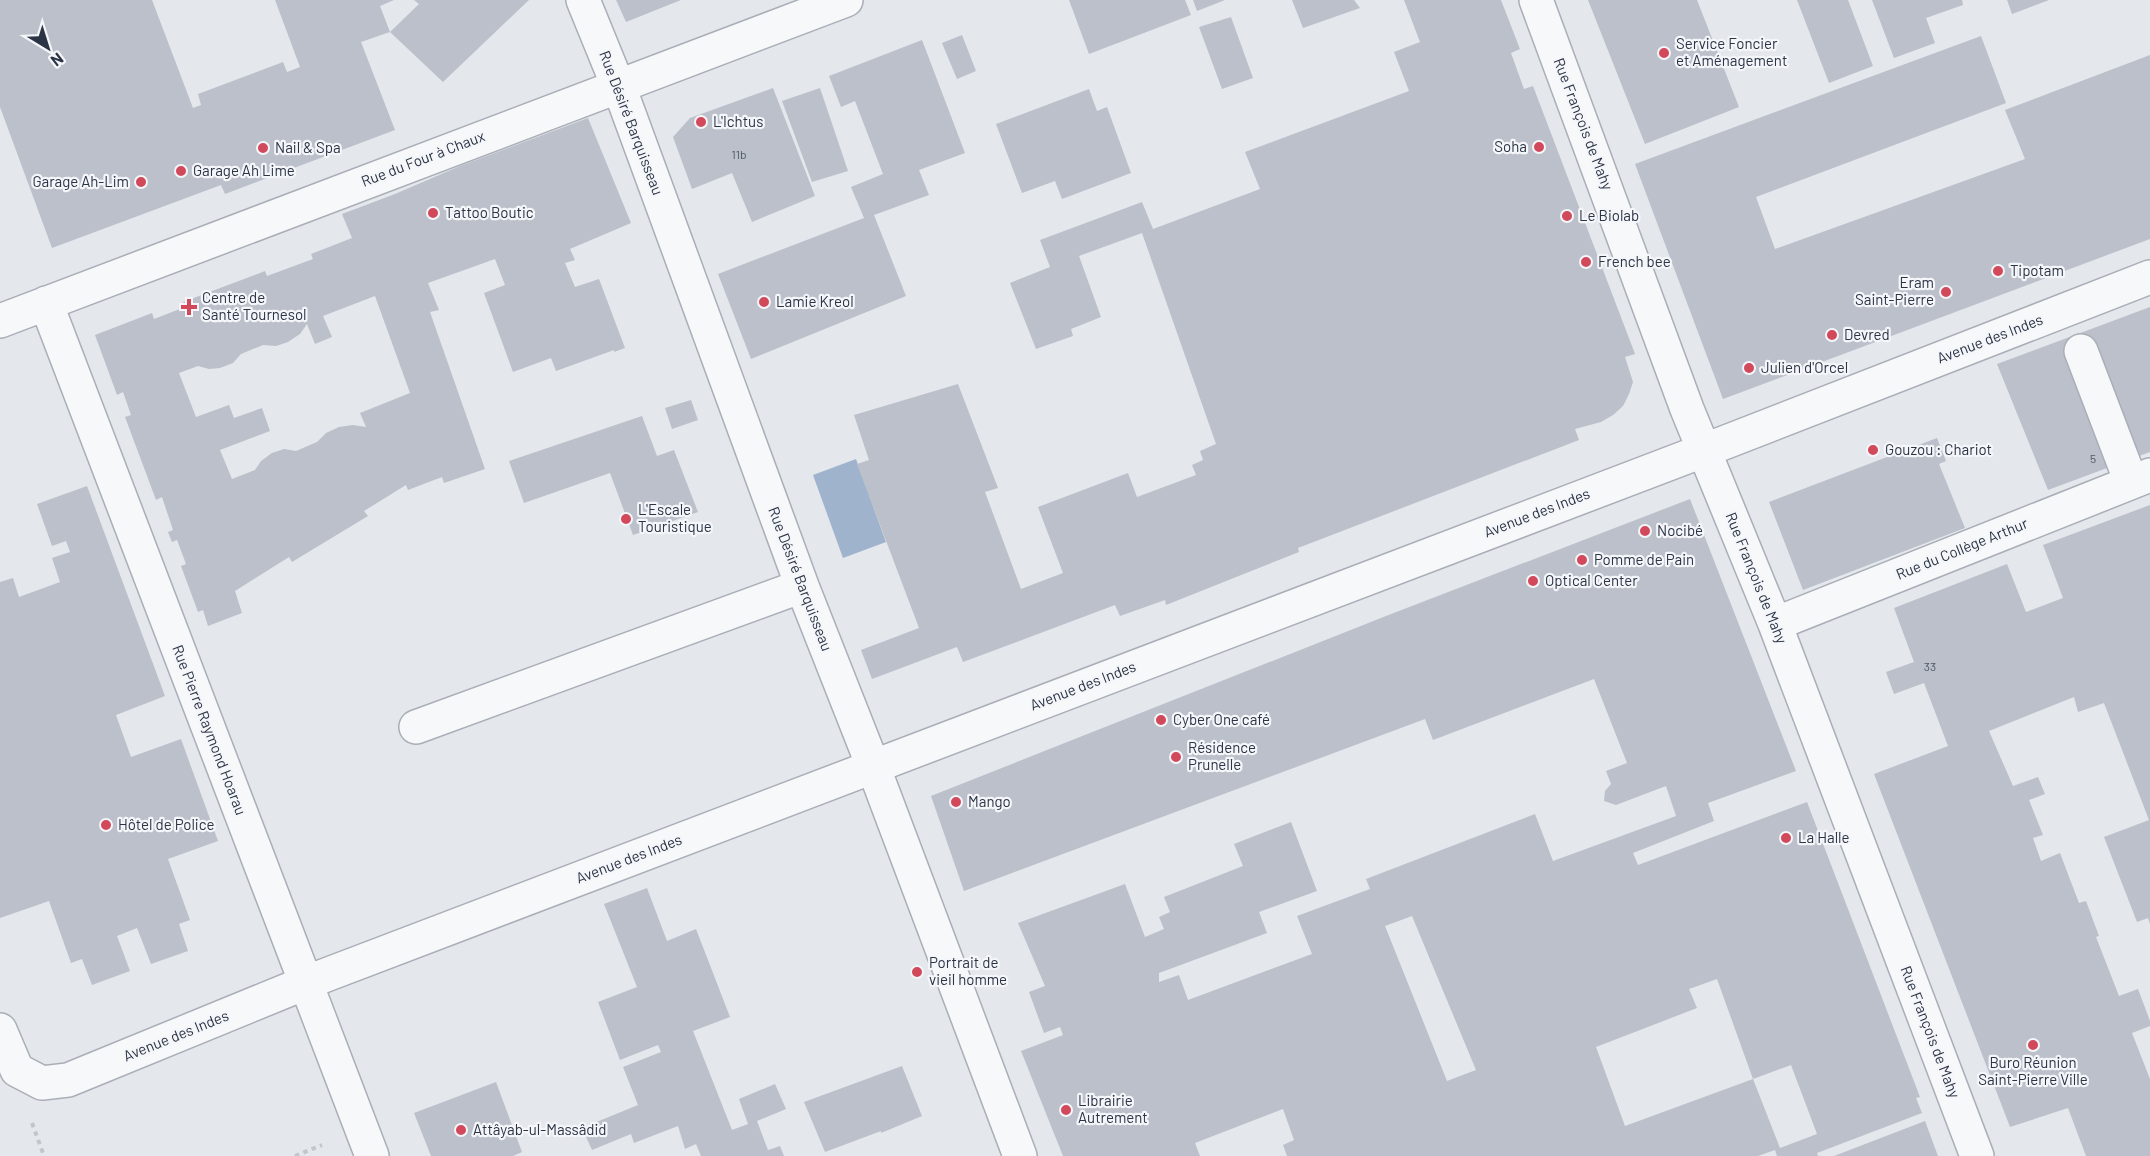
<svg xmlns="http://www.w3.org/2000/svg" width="2150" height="1156" viewBox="0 0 2150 1156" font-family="Barlow,sans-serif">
  <rect width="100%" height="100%" fill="#e4e7ec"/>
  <path fill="#9fb4cc" d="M856 459 886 542 843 558 813 475Z"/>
  <path fill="#bbc0ca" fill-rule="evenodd" d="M0 0H152L193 108 201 105 198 94 283 62 287 72 300 67 275 0H394L380 6 390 32 419 4 414 0H529L443 82 390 32 361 42 395 130 225 194 221 185 52 248 0 107Z
    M616 0H681L626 22Z
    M1069 0H1185L1191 15 1089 54Z
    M1193 0H1225L1197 11Z
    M1292 0H1354L1360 8 1303 28Z
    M1404 0H1501L1520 49 1511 53 1524 89 1533 86 1635 354 1625 357 1633 382 1629 394 1623 406 1613 415 1601 422 1575 429 1579 440 1298 548 1299 552 1166 605 1165 600 1120 616 1115 605 963 662 957 647 872 679 861 650 919 628 857 464 869 460 854 415 958 384 998 488 985 492 1021 589 1063 573 1038 507 1128 473 1137 497 1196 475 1192 465 1203 460 1200 451 1216 444 1142 233 1079 256 1101 317 1071 329 1073 336 1036 349 1010 283 1050 267 1040 240 1142 202 1153 229 1260 189 1245 152 1409 91 1394 52 1420 42Z
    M1588 0H1697L1739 107 1645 144Z
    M1797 0H1848L1873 66 1829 83Z
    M1872 0H1962L1963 5 1926 18 1935 43 1894 58Z
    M2007 0H2049L2012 14Z
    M1231 17 1253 78 1222 89 1199 27Z
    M962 35 976 71 957 79 942 43Z
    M1981 36 2006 103 1756 197 1775 249 2025 159 2005 110 2150 55V239L1723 399 1635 164Z
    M922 40 965 153 919 170 929 195 874 215 906 296 751 359 718 274 864 218 851 187 883 174 855 101 841 107 829 76Z
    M773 88 815 196 752 222 732 173 692 189 673 137 690 118Z
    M820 88 848 171 812 182 782 101Z
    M1089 89 1097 111 1107 107 1131 173 1062 199 1055 181 1022 193 996 124Z
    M588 118 631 223 570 249 575 260 565 263 575 287 599 279 625 348 614 352V350L556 371 551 358 513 372 484 293 505 285 495 259 428 283 439 310 430 312 485 469 444 483 442 477 408 490 406 485 364 511 368 516 292 562 289 557 235 591 242 613 208 626 203 610 198 612 181 566 186 564 177 540 172 542 168 532 173 530 162 497 156 500 125 417 131 415 123 392 117 395 95 335 152 313 154 319 185 307 183 302 265 271 267 276 313 259 311 254 352 238 342 214 395 194 460 166ZM375 296 410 393 360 413 366 427 353 425 339 427 326 433 317 442 296 451 284 449 272 453 261 461 255 470 232 479 220 450 270 431 262 408 234 418 229 405 196 417 179 373 198 366 209 369 220 368 233 363 241 354 263 345 276 346 288 342 300 334 307 324 315 344 332 337 323 316Z
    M2150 307V452L2048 490 1997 364Z
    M691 400 698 420 672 429 665 408Z
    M642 416 657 456 674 450 698 512 633 535 610 473 524 503 509 461Z
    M1937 438 1946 461 1939 464 1965 528 1803 590 1769 502Z
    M87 486 165 696 116 715 131 757 181 739 218 841 168 859 190 920 179 924 188 951 151 964 137 928 117 936 130 971 92 985 82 959 71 963 49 901 0 918V582L13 578 19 597 60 582 52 558 70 552 66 541 52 546 37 504Z
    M1690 499 1796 771 1708 803 1714 821 1633 853 1638 865 1807 802 1920 1097 1916 1098 1922 1113 1817 1153 1818 1156H1777L1775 1150 1758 1156H1287L1283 1145 1294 1140 1283 1109 1195 1143 1200 1156H1063L1021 1051 1063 1035 1060 1027 1044 1033 1029 992 1045 986 1018 923 1125 884 1145 937 1164 929 1159 917 1170 912 1164 897 1243 866 1234 844 1291 822 1317 891 1259 912 1267 933 1159 973V982L1179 975 1188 1000 1312 954 1297 916 1370 889 1366 879 1535 814 1553 861 1676 816 1666 786 1616 805 1604 801 1605 791 1611 784 1606 771 1627 763 1594 679 1433 740 1425 719 964 891 931 796 1386 616ZM1412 916 1476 1070 1447 1081 1385 926ZM1717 979 1753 1079 1791 1065 1817 1134 1780 1148 1753 1079 1625 1126 1596 1047 1697 1008 1689 989Z
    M2150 505V924L2148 918 2137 922 2104 837 2149 820 2104 703 2078 712 2074 697 1989 731 2013 786 2038 777 2045 794 2029 800 2043 835 2033 838 2041 861 2060 853 2079 903 2086 901 2099 936 2096 937 2119 996 2138 989 2150 1021V1026L2132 1033 2150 1079V1156H2086L2068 1108 2010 1127 1874 774 1948 746 1924 683 1894 694 1886 672 1914 662 1894 608 2007 564 2026 612 2063 598 2043 545Z
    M647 888 667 941 696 929 730 1017 693 1031 732 1130 748 1124 739 1099 775 1084 786 1109 757 1121 768 1150 780 1146 784 1156H701L696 1144 685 1149 678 1126 634 1143 631 1134 592 1150 582 1128 638 1105 623 1067 661 1052 658 1045 620 1060 598 1002 637 987 604 904Z
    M902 1066 922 1116 881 1133V1131L825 1152 804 1102Z
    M496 1082 522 1152 513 1156H431L414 1113Z
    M1925 1121 1938 1156H1834Z"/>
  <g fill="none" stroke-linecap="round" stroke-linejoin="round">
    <defs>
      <path id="minor" d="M583 0 625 103 802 586 873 766 1020 1156
        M1536 0 1687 409 1775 624 1977 1156
        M46 303 372 1156
        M0 321 846 0
        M2081 351 2131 482
        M1775 624 2150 475
        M416 727 802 586
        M0 1030 17 1070 42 1083 68 1080 305 983 1726 442 2150 277"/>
    </defs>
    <use href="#minor" stroke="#a9aeb7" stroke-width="36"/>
    <path stroke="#c2c5cb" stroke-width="4" stroke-dasharray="4.5 4.5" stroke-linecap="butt" d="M32 1123 44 1156
      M295 1156 322 1145"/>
    <use href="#minor" stroke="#f7f8fa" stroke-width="33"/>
  </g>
  <g fill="#d1495b" stroke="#f4f6f9" stroke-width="2">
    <circle cx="1664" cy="53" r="6"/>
    <circle cx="701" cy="122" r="6"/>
    <circle cx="1539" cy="147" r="6"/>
    <circle cx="263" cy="148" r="6"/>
    <circle cx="181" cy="171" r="6"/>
    <circle cx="141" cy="182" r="6"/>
    <circle cx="433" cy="213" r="6"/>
    <circle cx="1567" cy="216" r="6"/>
    <circle cx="1586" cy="262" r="6"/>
    <circle cx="1998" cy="271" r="6"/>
    <circle cx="1946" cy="292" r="6"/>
    <circle cx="764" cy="302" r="6"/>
    <path d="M186 298h6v6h6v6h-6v6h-6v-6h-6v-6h6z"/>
    <circle cx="1832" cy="335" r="6"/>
    <circle cx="1749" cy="368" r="6"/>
    <circle cx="1873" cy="450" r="6"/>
    <circle cx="626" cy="519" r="6"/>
    <circle cx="1645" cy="531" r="6"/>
    <circle cx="1582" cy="560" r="6"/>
    <circle cx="1533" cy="581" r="6"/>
    <circle cx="1161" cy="720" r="6"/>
    <circle cx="1176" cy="757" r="6"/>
    <circle cx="956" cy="802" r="6"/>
    <circle cx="106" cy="825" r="6"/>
    <circle cx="1786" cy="838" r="6"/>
    <circle cx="917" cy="972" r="6"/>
    <circle cx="2033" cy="1045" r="6"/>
    <circle cx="1066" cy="1110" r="6"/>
    <circle cx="461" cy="1130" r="6"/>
  </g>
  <g text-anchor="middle" stroke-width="4.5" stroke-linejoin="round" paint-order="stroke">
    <g font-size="12" fill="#4f5766">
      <text x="739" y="159">11b</text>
      <text x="2093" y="463">5</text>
      <text x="1930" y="671">33</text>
    </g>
    <g font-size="15" fill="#2b3445" stroke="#f4f6f9" text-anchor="start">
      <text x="1676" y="49">Service Foncier<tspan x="1676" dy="17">et Aménagement</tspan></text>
      <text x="713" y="127">L'Ichtus</text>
      <text x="1527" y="152" text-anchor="end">Soha</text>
      <text x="275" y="153">Nail &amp; Spa</text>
      <text x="193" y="176">Garage Ah Lime</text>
      <text x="129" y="187" text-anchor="end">Garage Ah-Lim</text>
      <text x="445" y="218">Tattoo Boutic</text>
      <text x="1579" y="221">Le Biolab</text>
      <text x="1598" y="267">French bee</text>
      <text x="2010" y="276">Tipotam</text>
      <text x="1934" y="288" text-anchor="end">Eram<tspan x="1934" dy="17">Saint-Pierre</tspan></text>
      <text x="202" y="303">Centre de<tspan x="202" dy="17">Santé Tournesol</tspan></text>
      <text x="776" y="307">Lamie Kreol</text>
      <text x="1844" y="340">Devred</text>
      <text x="1761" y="373">Julien d'Orcel</text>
      <text x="1885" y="455">Gouzou : Chariot</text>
      <text x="638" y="515">L'Escale<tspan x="638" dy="17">Touristique</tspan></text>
      <text x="1657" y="536">Nocibé</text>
      <text x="1594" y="565">Pomme de Pain</text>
      <text x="1545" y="586">Optical Center</text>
      <text x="1173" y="725">Cyber One café</text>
      <text x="1188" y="753">Résidence<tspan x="1188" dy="17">Prunelle</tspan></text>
      <text x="968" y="807">Mango</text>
      <text x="118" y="830">Hôtel de Police</text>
      <text x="1798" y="843">La Halle</text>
      <text x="929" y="968">Portrait de<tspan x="929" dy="17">vieil homme</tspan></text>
      <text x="2033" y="1068" text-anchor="middle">Buro Réunion<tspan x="2033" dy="17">Saint-Pierre Ville</tspan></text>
      <text x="1078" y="1106">Librairie<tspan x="1078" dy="17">Autrement</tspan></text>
      <text x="473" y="1135">Attâyab-ul-Massâdid</text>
    </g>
    <g font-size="15" fill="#2b3445" stroke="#f4f6f9">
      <text transform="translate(631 123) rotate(69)" y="5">Rue Désiré Barquisseau</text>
      <text transform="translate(1583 124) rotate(69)" y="5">Rue François de Mahy</text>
      <text transform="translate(423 159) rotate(-21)" y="5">Rue du Four à Chaux</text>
      <text transform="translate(1990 339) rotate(-21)" y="5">Avenue des Indes</text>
      <text transform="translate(1537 513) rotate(-21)" y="5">Avenue des Indes</text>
      <text transform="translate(1962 549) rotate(-22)" y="5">Rue du Collège Arthur</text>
      <text transform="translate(1756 578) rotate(68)" y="5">Rue François de Mahy</text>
      <text transform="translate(800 579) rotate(69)" y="5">Rue Désiré Barquisseau</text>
      <text transform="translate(1083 686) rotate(-21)" y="5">Avenue des Indes</text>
      <text transform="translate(209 730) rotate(69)" y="5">Rue Pierre Raymond Hoarau</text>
      <text transform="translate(629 859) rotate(-21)" y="5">Avenue des Indes</text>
      <text transform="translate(1930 1032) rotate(69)" y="5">Rue François de Mahy</text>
      <text transform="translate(176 1036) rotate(-22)" y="5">Avenue des Indes</text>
    </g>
  </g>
  <g transform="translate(48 48) rotate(142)" stroke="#f4f6f9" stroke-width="4.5" paint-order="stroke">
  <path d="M0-4.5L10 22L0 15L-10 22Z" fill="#2b3445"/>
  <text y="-9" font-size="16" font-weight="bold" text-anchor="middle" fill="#2b3445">N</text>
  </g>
</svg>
